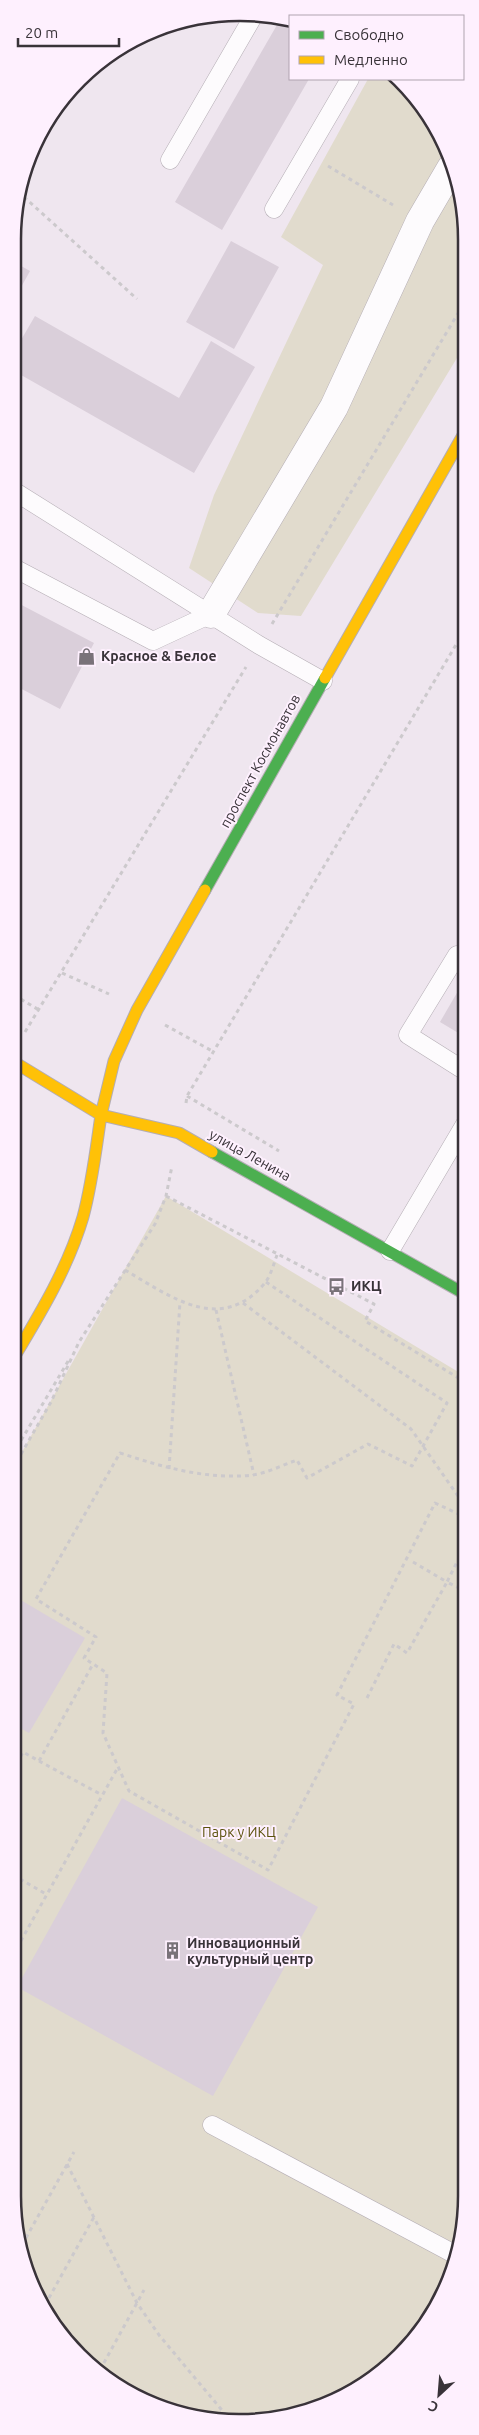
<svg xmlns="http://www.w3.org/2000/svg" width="479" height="2435" viewBox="0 0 479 2435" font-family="Ubuntu,sans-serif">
  <rect width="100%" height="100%" fill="#efe6ef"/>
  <path fill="#e1dbcd" d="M368 79H400L443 139 466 224V343L301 616 258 613 189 568 214 495 323 265 281 237Z
    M166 1196 465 1376V2225L443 2296 389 2366 312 2411 225 2422 152 2405 79 2356 30 2282 13 2195V1468Z"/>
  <path fill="#dacfda" d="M281 18 290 21V79H309L222 230 175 202Z
    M231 241 279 267 234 349 186 322Z
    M14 262 30 271 14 300Z
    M35 316 179 398 211 341 255 367 194 473 14 371V352Z
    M14 601 94 643 60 709 14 685Z
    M465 979V1037L440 1022Z
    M19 1599 85 1638 29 1733 13 1724V1610Z
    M122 1798 318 1907 213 2096 17 1987Z"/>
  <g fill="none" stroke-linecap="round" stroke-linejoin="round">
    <defs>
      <path id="lane" d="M170 160 254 15
        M274 209 350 79
        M14 491 259 645 323 681
        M14 568 153 641 211 614
        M457 955 408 1035 465 1071
        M390 1251 465 1124
        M212 2125 456 2255"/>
      <path id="street" d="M211 614 334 407 420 221 451 168"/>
      <path id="fast" d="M205 890 325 678
        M212 1152 465 1294"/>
      <path id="slow" d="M325 678 466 430
        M205 890 137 1010 114 1061 101 1115 179 1133 212 1152
        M13 1359C40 1314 68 1268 83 1217 92 1184 96 1149 101 1115L14 1062"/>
    </defs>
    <use href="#lane" stroke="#b4adb4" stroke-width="19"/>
    <use href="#street" stroke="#b4adb4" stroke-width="29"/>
    <use href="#fast" stroke="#b4adb4" stroke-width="13"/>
    <use href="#slow" stroke="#b4adb4" stroke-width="13"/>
    <path stroke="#ccc9cc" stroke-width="3" stroke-dasharray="4 4" stroke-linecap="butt" d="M328 166 393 205
      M22 189 24 197 137 299
      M272 624 466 300
      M62 973 109 994
      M14 995 39 1010
      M165 1025 214 1052
      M25 1032 246 667
      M187 1096 279 1151
      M186 1103 187 1096 466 628
      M166 1196 374 1304 365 1321 465 1382
      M13 1248 16 1241 13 1211
      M125 1270C171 1297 221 1335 265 1283 271 1275 274 1263 277 1255
      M266 1282 447 1403 412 1466 368 1444 307 1478 297 1460C283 1465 267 1473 253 1475 206 1480 163 1467 120 1453L36 1599 96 1637 84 1658 107 1673 103 1733 129 1791 268 1870 354 1704 337 1695 435 1503 465 1517
      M243 1303 411 1429 465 1506
      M216 1310 254 1475
      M13 1454 70 1358
      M13 1468 51 1402 79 1342 155 1224 166 1196 172 1166
      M169 1469 180 1302
      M413 1562 447 1582 465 1546
      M367 1698 394 1644 407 1653 447 1582 465 1591
      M39 1761 102 1795
      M13 1771 23 1752 39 1761 93 1664
      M13 1875 46 1894
      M13 1955 117 1769
      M67 2164 137 2303 159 2335 231 2421
      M22 2245 74 2152
      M45 2305 94 2217
      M100 2370 144 2290"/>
    <use href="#lane" stroke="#fdfbfd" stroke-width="18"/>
    <use href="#street" stroke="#fdfbfd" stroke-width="28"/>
    <use href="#fast" stroke="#4caf50" stroke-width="11"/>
    <use href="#slow" stroke="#ffc107" stroke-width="11"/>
  </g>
  <defs>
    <symbol id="shop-bare" viewBox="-9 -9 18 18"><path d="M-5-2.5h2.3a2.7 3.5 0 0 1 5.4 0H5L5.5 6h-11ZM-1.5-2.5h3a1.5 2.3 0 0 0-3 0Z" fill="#797279" stroke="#fef0fe" stroke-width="2.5" paint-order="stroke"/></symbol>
    <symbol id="bus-bare" viewBox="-9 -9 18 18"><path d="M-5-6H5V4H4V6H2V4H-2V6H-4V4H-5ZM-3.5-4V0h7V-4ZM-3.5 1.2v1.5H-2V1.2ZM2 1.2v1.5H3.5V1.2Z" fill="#797279" stroke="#fef0fe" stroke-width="2.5" paint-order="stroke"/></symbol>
    <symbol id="building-bare" viewBox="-9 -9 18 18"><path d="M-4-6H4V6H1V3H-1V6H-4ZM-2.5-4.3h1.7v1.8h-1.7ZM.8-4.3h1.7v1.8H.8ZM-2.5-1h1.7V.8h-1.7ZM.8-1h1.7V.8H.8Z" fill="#797279" stroke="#fef0fe" stroke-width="2.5" paint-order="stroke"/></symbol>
  </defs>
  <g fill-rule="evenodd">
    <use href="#shop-bare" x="74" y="644" width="25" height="25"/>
    <use href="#bus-bare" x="324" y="1274" width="25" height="25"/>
    <use href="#building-bare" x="160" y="1938" width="25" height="25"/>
  </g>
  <g text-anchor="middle" stroke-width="4" stroke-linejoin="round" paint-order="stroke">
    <g font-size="14" font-weight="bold" fill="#393339" stroke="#fef0fe" text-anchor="start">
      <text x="101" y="661">Красное &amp; Белое</text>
      <text x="351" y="1291">ИКЦ</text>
      <text x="187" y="1948">Инновационный<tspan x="187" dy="16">культурный центр</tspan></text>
    </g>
    <g font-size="14" fill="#393339" stroke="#fef0fe">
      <text transform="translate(260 761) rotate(-61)" y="5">проспект Космонавтов</text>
      <text transform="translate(250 1155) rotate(29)" y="5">улица Ленина</text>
    </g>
    <g font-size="14" fill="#5b520c" stroke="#fef0fe">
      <text x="239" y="1837">Парк у ИКЦ</text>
    </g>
  </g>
  <path d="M0 0H479V2435H0ZM239 21H240A218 218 0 0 1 458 239V2196A218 218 0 0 1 240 2414H239A218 218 0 0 1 21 2196V239A218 218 0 0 1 239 21Z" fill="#fef0fe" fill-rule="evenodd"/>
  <path fill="none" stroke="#393339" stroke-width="2.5" d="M239 21H240A218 218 0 0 1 458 239V2196A218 218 0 0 1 240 2414H239A218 218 0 0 1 21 2196V239A218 218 0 0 1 239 21Z"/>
  <rect x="289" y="15" width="175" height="65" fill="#fef0fe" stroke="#afa4af"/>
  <rect x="299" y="31" width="25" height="8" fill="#4caf50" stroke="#afa4af"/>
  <text x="334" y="40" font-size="15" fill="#393339">Свободно</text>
  <rect x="299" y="56" width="25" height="8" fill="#ffc107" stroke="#afa4af"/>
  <text x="334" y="65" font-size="15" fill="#393339">Медленно</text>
  <g transform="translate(439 2395) rotate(206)" stroke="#fef0fe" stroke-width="4" paint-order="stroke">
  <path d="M0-4L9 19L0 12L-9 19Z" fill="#393339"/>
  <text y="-8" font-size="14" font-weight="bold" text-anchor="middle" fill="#393339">С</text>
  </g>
  <path d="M18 38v8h101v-8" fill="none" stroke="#393339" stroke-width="2.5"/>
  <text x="25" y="38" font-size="15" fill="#393339" stroke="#fef0fe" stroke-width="4" paint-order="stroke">20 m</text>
</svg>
